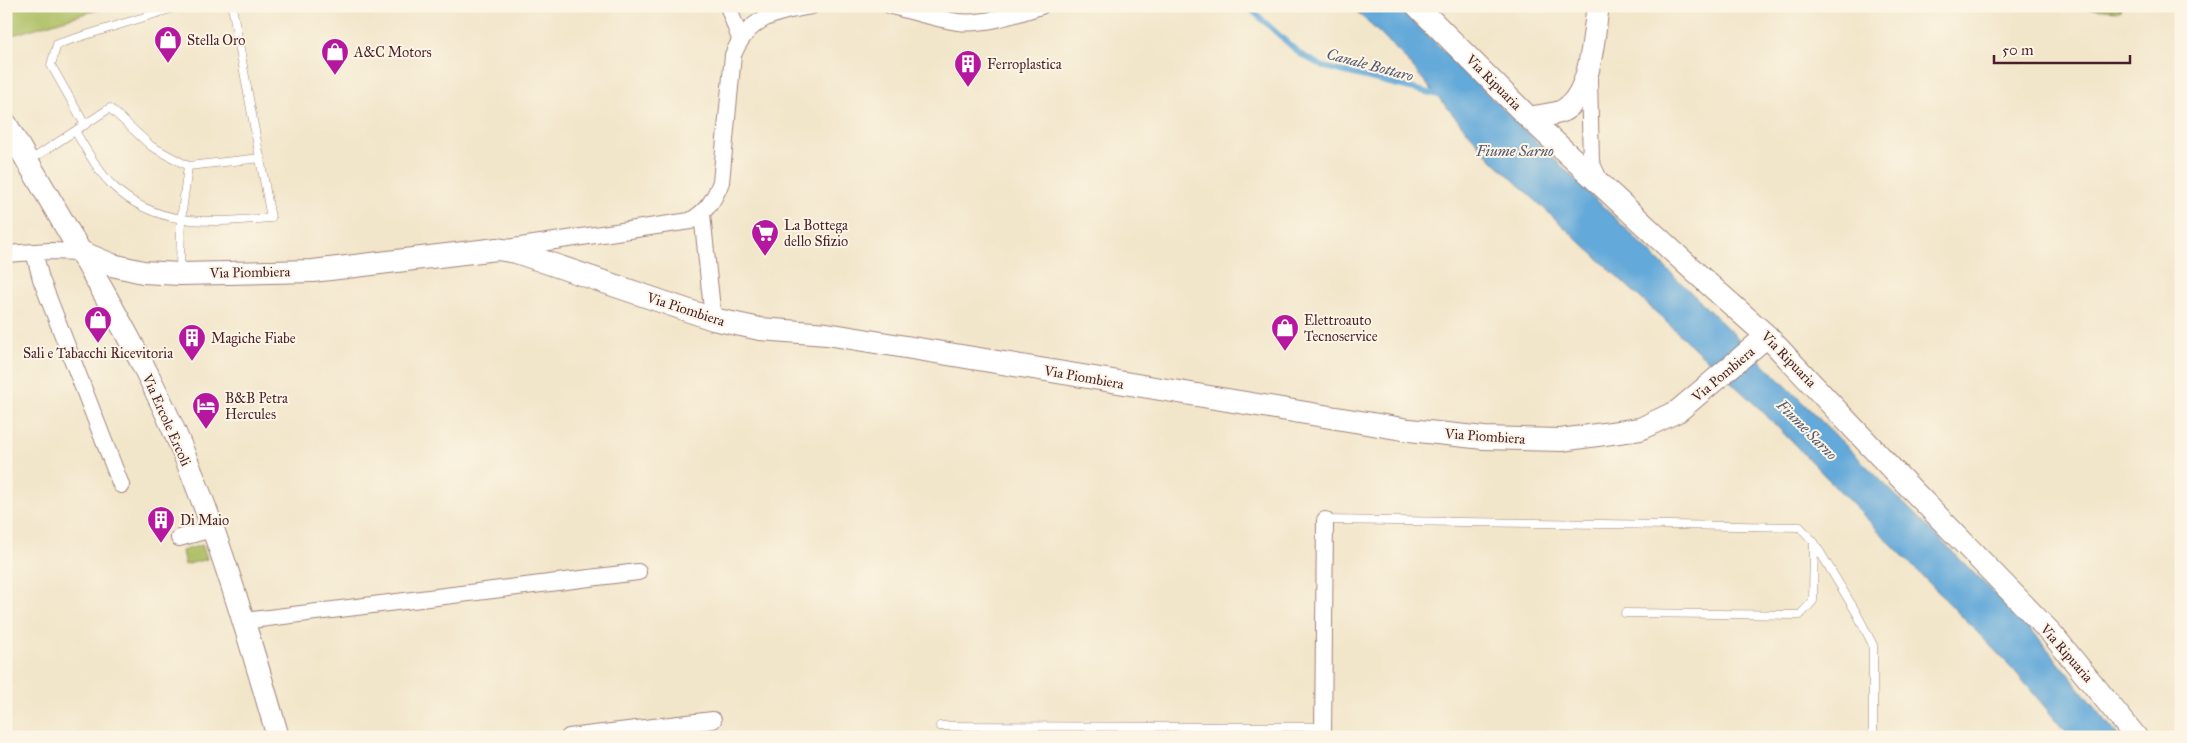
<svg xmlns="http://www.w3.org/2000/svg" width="2187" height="743" viewBox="0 0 2187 743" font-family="'IM FELL Great Primer',serif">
  <rect width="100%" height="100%" fill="#fcf5e5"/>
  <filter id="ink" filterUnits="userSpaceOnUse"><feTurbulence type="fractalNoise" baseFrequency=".02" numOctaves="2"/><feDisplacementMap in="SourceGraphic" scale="10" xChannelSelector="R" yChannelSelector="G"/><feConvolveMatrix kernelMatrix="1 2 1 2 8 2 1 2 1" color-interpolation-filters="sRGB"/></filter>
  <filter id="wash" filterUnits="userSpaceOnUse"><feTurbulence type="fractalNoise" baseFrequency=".0096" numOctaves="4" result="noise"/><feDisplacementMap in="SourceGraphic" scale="20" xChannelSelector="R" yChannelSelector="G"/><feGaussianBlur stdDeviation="1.12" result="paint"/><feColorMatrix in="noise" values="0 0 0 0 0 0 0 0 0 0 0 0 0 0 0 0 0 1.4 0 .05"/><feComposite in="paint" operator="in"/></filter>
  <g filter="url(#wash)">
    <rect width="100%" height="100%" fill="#f2e6ca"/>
    <path fill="#acbe62" stroke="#7b6e46" d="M6 6H110L6 37Z
      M2040 6H2121L2120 11Z
      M202 545 207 559 185 565 182 551Z"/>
    <path fill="#63a9d9" stroke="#566482" d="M1351 6H1398L1764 364 2036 635 2119 737H2070L2013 669 1760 409 1493 161 1401 54Z"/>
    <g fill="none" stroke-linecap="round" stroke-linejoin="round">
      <path stroke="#63a9d9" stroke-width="5.5" d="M1247 6 1300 54 1324 67 1442 96"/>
    </g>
  </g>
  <g filter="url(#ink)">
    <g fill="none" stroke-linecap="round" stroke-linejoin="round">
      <defs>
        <path id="lane" d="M85 125 51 65 57 44 180 6
          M75 131C86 149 97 170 112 185 157 229 213 222 271 218L232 6
          M29 161 110 108 151 146 188 166 261 158
          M180 272 181 220 188 166
          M1325 520 1800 527 1814 542 1813 601 1800 615 1625 613
          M1814 542 1856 612 1873 645V737
          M940 726 1323 727"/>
        <path id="street" d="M728 6 740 39
          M891 6C913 11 936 19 958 22 985 25 1016 14 1041 6
          M1589 78 1591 162 1599 179
          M702 214 713 319
          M507 248 690 221C707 211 714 200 721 182L733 55C748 18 774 12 811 6
          M34 252 41 279 121 485
          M6 254 49 251 81 252
          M179 538 212 529
          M244 621 638 572
          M569 737 713 720
          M1323 737 1325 520"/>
        <path id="secondary" d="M1417 6 1529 118 1694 271 1767 336 1892 469 2052 634 2136 737
          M1529 118C1539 116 1550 115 1560 112 1592 99 1593 36 1598 6
          M6 124C55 210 107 293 151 381 207 494 243 616 278 737
          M81 252 112 265 143 272 180 274 313 271 497 249 516 252 713 319 760 329 827 334 1409 430 1484 438 1561 440 1640 429 1678 411 1767 336"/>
      </defs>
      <use href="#lane" stroke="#9e827a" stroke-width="9"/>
      <use href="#street" stroke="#9e827a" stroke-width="18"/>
      <use href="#secondary" stroke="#9e827a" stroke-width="24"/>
      <use href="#lane" stroke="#fff" stroke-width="8"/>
      <use href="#street" stroke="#fff" stroke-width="16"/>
      <use href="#secondary" stroke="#fff" stroke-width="22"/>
    </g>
  </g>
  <defs>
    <symbol id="shop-pin" viewBox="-11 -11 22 30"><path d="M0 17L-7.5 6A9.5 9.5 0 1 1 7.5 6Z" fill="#b5179e" stroke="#fcf5e5"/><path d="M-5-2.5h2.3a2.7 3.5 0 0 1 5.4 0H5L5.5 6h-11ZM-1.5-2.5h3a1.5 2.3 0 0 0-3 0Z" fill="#fff"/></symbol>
    <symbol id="building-pin" viewBox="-11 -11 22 30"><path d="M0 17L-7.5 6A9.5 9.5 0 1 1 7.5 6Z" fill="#b5179e" stroke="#fcf5e5"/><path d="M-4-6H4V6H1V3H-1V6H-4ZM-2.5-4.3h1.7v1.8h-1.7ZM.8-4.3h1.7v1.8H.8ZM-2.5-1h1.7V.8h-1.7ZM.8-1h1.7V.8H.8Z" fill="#fff"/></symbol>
    <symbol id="supermarket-pin" viewBox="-11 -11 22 30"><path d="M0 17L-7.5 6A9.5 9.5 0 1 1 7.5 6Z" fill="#b5179e" stroke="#fcf5e5"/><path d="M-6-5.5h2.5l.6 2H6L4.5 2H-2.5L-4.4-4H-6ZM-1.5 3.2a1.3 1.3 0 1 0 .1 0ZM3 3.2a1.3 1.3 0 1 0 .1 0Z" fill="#fff"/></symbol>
    <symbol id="hotel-pin" viewBox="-11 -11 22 30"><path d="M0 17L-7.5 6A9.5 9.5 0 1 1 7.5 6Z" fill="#b5179e" stroke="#fcf5e5"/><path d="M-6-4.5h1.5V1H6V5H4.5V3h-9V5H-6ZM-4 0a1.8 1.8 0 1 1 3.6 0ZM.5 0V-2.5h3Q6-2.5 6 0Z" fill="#fff"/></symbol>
  </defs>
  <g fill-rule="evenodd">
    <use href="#shop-pin" x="152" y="24" width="32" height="43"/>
    <use href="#shop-pin" x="319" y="36" width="32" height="43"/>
    <use href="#building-pin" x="952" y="48" width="32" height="43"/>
    <use href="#supermarket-pin" x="749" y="217" width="32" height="43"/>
    <use href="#shop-pin" x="82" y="304" width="32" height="43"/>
    <use href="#shop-pin" x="1269" y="312" width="32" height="43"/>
    <use href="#building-pin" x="176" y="322" width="32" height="43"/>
    <use href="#hotel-pin" x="190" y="390" width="32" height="43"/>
    <use href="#building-pin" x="145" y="504" width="32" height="43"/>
  </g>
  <g text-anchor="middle" stroke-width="4" stroke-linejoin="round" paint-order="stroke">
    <g font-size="14" fill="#4a1f2b" stroke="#fcf5e5" text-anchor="start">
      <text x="187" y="45">Stella Oro</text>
      <text x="354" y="57">A&amp;C Motors</text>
      <text x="987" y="69">Ferroplastica</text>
      <text x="784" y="230">La Bottega<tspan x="784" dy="16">dello Sfizio</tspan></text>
      <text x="1304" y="325">Elettroauto<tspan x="1304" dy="16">Tecnoservice</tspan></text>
      <text x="211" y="343">Magiche Fiabe</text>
      <text x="98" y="358" text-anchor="middle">Sali e Tabacchi Ricevitoria</text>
      <text x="225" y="403">B&amp;B Petra<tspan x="225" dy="16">Hercules</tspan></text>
      <text x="180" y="525">Di Maio</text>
    </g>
    <g font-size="14" fill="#4a1f2b" stroke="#fcf5e5">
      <text transform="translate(1494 82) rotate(45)" y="5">Via Ripuaria</text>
      <text transform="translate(250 272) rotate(-1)" y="5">Via Piombiera</text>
      <text transform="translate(686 309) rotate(18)" y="5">Via Piombiera</text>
      <text transform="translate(1789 359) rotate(46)" y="5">Via Ripuaria</text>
      <text transform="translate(1723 374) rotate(-40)" y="5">Via Pombiera</text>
      <text transform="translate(1084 377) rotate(10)" y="5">Via Piombiera</text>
      <text transform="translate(167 420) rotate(66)" y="5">Via Ercole Ercoli</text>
      <text transform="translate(1485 436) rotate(4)" y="5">Via Piombiera</text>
      <text transform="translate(2067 653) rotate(49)" y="5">Via Ripuaria</text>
    </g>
    <g font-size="15" font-style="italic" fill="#545671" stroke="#fcf5e5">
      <text transform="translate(1370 65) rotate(15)" y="5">Canale Bottaro</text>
      <text x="1515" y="156">Fiume Sarno</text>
      <text transform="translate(1807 430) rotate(45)" y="5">Fiume Sarno</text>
    </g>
  </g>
  <rect width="2187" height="743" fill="none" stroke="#fcf5e5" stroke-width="25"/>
  <path d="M1994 55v8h136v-8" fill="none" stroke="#4a1f2b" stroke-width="2.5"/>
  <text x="2002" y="55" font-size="15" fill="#4a1f2b" stroke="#fcf5e5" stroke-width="4" paint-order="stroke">50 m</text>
</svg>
